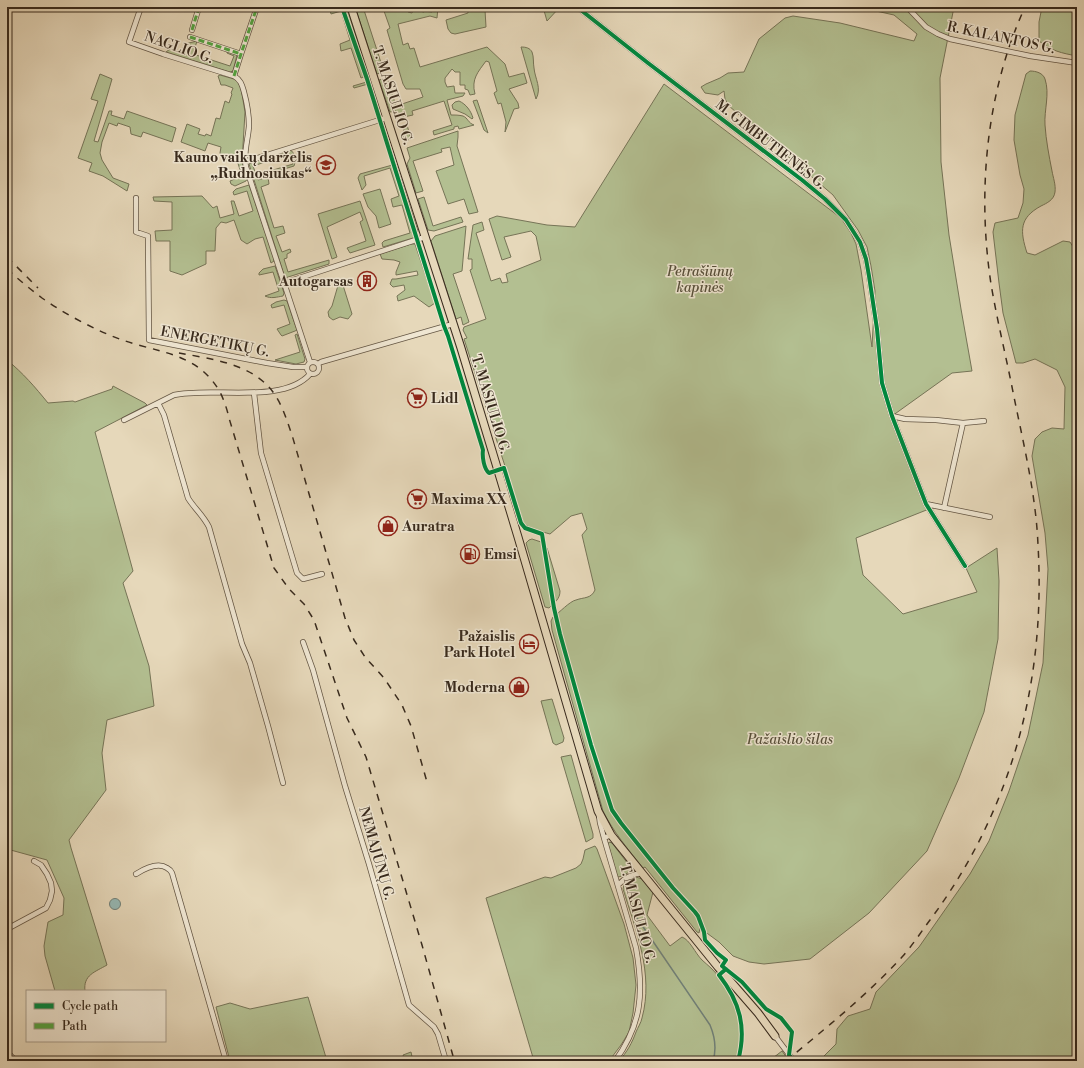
<svg xmlns="http://www.w3.org/2000/svg" width="1084" height="1068" viewBox="0 0 1084 1068" font-family="'Libre Bodoni',serif">
  <rect width="100%" height="100%" fill="#e6d8ba"/>
  <filter id="stains"><feTurbulence type="fractalNoise" baseFrequency=".005" numOctaves="4"/><feColorMatrix values="0 0 0 0 .2 0 0 0 0 .09 0 0 0 0 .02 0 0 0 .5 -.17"/></filter>
  <radialGradient id="worn" r=".72"><stop offset=".6" stop-color="#630" stop-opacity="0"/><stop offset="1" stop-color="#630" stop-opacity=".3"/></radialGradient>
  <path fill="#b3bf91" stroke="#767457" d="M341 7H347L368 75 361 78 351 48 341 51 340 44 350 40 341 11 331 14 330 10Z
    M355 7H363L384 72 377 74Z
    M380 7H409L408 12 412 13 414 7H419V11L424 12V11L432 12 433 7H438L437 18 430 16 398 24 403 45 408 43 410 49 414 48 420 67 487 47 505 64 509 77 524 73 527 83 509 89 518 103 519 108 514 109 505 132 506 122 501 103 498 104 494 93 497 91 489 62 486 61C478 72 471 79 475 94L470 95 468 90 465 89V85H460V72H455L452 69 445 78V82L447 87 454 86 455 93H465L463 96 447 100 451 115C455 115 459 115 463 116 468 118 468 123 474 125L459 129 458 126 454 127V129L434 135 433 131 452 125 444 101 412 111 413 115 399 118 396 111 390 112 379 80 387 78 396 106 423 97 420 89H406L403 84 387 30 390 28 384 11 381 10Z
    M480 7H498L485 10 486 27 455 34 451 33 448 29 446 20 468 13V11Z
    M543 7H560L547 21Z
    M858 7H954L940 78 941 162 949 235 961 309 972 371 952 373 892 416 929 509 856 538 863 575 903 614 977 592 966 568 997 548 999 581 998 639 984 712 959 778 927 851 869 913 810 959 764 964 749 962 733 956 719 942 700 928 699 933 697 932 645 867 643 868C628 849 614 833 603 811L552 630 551 621 553 617C559 613 570 601 576 600 584 597 591 599 595 590L582 535 587 529 582 513 571 516 550 534C540 531 529 530 523 522L464 339 467 338 463 330 464 327 486 319 470 270 472 269V259H468L473 225 482 222 484 230 476 233 491 281 500 278 502 283 508 282 506 274 541 260 536 236 531 231 504 237 511 257 502 260 489 219 497 216 547 225 575 227 664 84 841 218 851 233 856 244 861 270 872 347 875 291 871 266 867 247 858 230 833 195 729 106 725 99 724 91 718 95 705 93 701 87 706 84 720 78 728 73 744 72 759 39 785 18 793 16 840 23 914 41 917 34 894 15Z
    M1042 7H1077V56C1061 53 1052 51 1039 41V22Z
    M197 41 193 54 230 66 234 56 227 53V51L237 55 233 71 230 72 166 52 170 49 181 51 185 44Z
    M521 47C526 47 530 48 532 52 534 57 533 63 534 68 535 79 542 88 536 99Z
    M1030 71C1036 71 1043 73 1045 79 1050 94 1044 110 1045 125 1046 140 1049 156 1052 171 1053 177 1056 185 1055 192 1054 200 1047 203 1041 206 1019 218 1020 231 1027 253L1035 255 1063 241 1070 242 1077 253V1061H809L816 1058 820 1060 836 1044 837 1029 848 1016 870 1009 876 992 919 947 970 874 989 841 1009 791 1028 735 1043 663 1048 569 1045 533 1032 456 1035 439 1042 432 1052 428 1064 429 1065 387 1057 370 1035 359 1023 363H1016L1003 313 999 283 993 232 995 223 1018 218 1023 203 1024 189 1020 175 1014 140 1015 115 1026 74Z
    M100 74 112 79 94 141 98 142 109 111H112L111 115 124 119 127 111 176 128 172 142 143 132 141 137 131 134 130 127 118 123 117 126 109 123 102 142 100 153 102 160 113 178 129 184 127 191 103 176 89 171 92 163 78 158 98 101 91 99Z
    M220 75 234 79 238 82 241 88 245 112 242 162 247 179 246 181 235 186 231 184 230 181 242 176 236 157 223 160 220 153 221 147 208 143 205 151 181 142 187 124 200 129 198 134 205 136 206 134 211 136 216 118 220 119 225 101 229 103 232 94 231 93 233 88 225 85H221L218 76Z
    M370 81 379 111 376 112 368 84 354 88 353 86Z
    M477 100 488 133 484 130 473 101Z
    M459 101C466 104 471 111 473 118L472 119 465 114 453 109 452 105 455 102Z
    M407 125 411 139 405 141 403 134H404L403 131 404 130 403 126Z
    M458 131V137L457 146 478 212 469 214 464 199 448 204 436 171 454 165 450 147 441 149 442 152 413 161 423 191 416 193 407 164 410 158 407 148Z
    M290 150C295 152 296 161 294 166L271 173 270 171 293 164 290 154 253 166 258 180 268 177 269 184 261 187 274 228 283 226 285 233 276 236 282 252 290 249 291 252 287 254V258L284 259 288 272 329 260V264L285 278 249 164Z
    M396 164 418 231 417 235 413 238 383 247 382 243 384 241 410 233 402 205 393 207 391 199 399 196 390 168 364 176 366 185 362 190 358 178 360 174Z
    M249 185 274 258V261L271 263 263 237 255 239 247 244 241 240 234 220 226 223 221 222 216 228 215 251H206V264L182 275 170 271V241H156L155 231 172 230V202L154 201 153 197 202 196 213 208 217 206 220 218 234 214 231 201H234L239 216 253 211 247 191 234 195 233 192 236 189Z
    M380 189 391 224 379 228 376 216 368 207 363 194Z
    M424 197 433 226 461 217 463 222 434 231 428 230 418 199Z
    M360 201 375 245 350 253 347 248 366 241 360 222 363 220 360 212 327 227 337 257 332 259 318 214Z
    M466 226 462 271 453 274 469 322 463 325 461 317 456 319 431 241 435 236Z
    M411 244H415L435 303 429 307 414 296 398 301 397 296 405 290 404 285 393 287 390 284 392 279H396L418 275 417 271 396 275V272L400 262 394 260 382 259 380 254Z
    M275 266 284 293 283 296C277 297 271 299 265 296L279 291 273 272 259 275V273L263 269Z
    M339 282H342L352 314 348 319 340 317 333 320 329 317 328 312 332 306Z
    M284 300 287 301 297 330 295 331 282 336 281 335 277 329 290 324 284 305 272 308 271 305 276 302Z
    M297 334 305 359 304 362 296 364 275 360 300 352 295 335Z
    M7 360C23 373 35 387 48 403L73 401 75 402 112 389 113 386 145 403 147 405 95 432 133 571 123 583 149 666 154 706 107 720 102 753 106 790 69 840 71 848 107 965C95 972 83 975 85 991H55L45 956 44 946 48 922 63 915 64 898 47 860 7 849Z
    M532 539 541 542 547 548 560 591C560 599 555 602 549 608L545 607 526 543 529 540Z
    M552 699 564 738 563 742 556 745 553 743 541 701Z
    M571 755 593 834V838L586 842 561 757Z
    M609 842 612 843 632 869V871C628 872 622 877 618 877L617 876 608 844Z
    M595 846 597 849 624 924 633 958 636 985 633 1013 629 1032 621 1045 609 1061H534L486 898 545 877 551 878 576 868 581 864 583 859 585 850Z
    M636 877 642 879 653 892 647 915 670 946 682 937C690 940 695 953 702 960 705 963 708 965 711 968 738 995 745 1024 737 1061H619C627 1052 632 1043 636 1032 638 1027 641 1023 642 1018 654 974 636 931 623 889 625 880 627 879 636 877Z
    M308 997 327 1061H230L216 1007 230 1003 250 1009Z
    M782 1051 787 1058 783 1061H769Z
    M411 1052 413 1061H405L403 1055Z"/>
  <path fill="#97b9b5" stroke="#718078" d="M109.5 904a5.5 5.5 0 1 1 11 0a5.5 5.5 0 1 1-11 0Z"/>
  <g fill="none" stroke-linecap="round" stroke-linejoin="round">
    <path stroke="#718078" stroke-width="1.5" d="M635 915 710 1025C715 1037 717 1048 713 1061"/>
    <defs>
      <path id="street" d="M141 7 129 42 163 54 234 76C241 80 242 85 244 92 247 103 249 115 249 126 248 140 243 154 246 167L310 362
        M577 7 648 63 802 180 825 199 846 220 860 242 866 259 869 276 877 329 882 383 892 416 926 504 965 566
        M907 7 926 27 938 34 950 39 1030 56 1077 63
        M192 30 199 7
        M190 37 241 54
        M234 76 241 54 257 7
        M245 162 386 118
        M136 198V232L148 236 149 340 267 363 293 367H307
        M284 283 425 237
        M307 368a6 6 0 1 1 12 0a6 6 0 1 1-12 0Z
        M318 364 321 362 453 324
        M254 393 261 453 297 573 303 579 322 574
        M158 403 164 415 188 498C194 508 203 515 209 527L242 644 250 663 268 726 283 783
        M892 416 905 419 936 420 963 423 984 421
        M124 420 174 395C211 386 283 405 310 374
        M926 504 990 517
        M944 508 963 423
        M303 642 313 670 345 786 369 864 409 1005 434 1027 438 1034 446 1061
        M599 816 600 823 604 838
        M611 835 604 838 636 948C644 992 642 1024 615 1061
        M136 874C144 869 158 862 167 868 169 869 171 871 172 873L226 1061
        M618 885C625 878 631 874 642 873
        M7 929 46 908 50 900 52 891 51 883 47 874 41 865 34 861
        M775 1036 794 1061
        M7 1052 16 1061
        M514 1061H515"/>
      <path id="primary" d="M351 7 461 348 518 537 598 811 611 835 718 967 758 1013 775 1036"/>
    </defs>
    <use href="#street" stroke="#645644" stroke-width="6"/>
    <use href="#primary" stroke="#382a1d" stroke-width="9"/>
    <use href="#street" stroke="#efe6d2" stroke-width="4.5"/>
    <use href="#primary" stroke="#e6d8ba" stroke-width="7"/>
    <path stroke="#382a1d" stroke-width="1.5" stroke-dasharray="7 7" stroke-linecap="butt" d="M7 257 38 288
      M7 269C18 279 30 289 42 298 59 310 79 321 98 330 111 336 124 341 138 345 172 354 201 359 220 392 224 400 227 409 229 418L274 568 289 589 304 604 314 620 347 718 366 757 422 945 453 1056
      M179 353C212 359 255 364 275 395 283 407 287 421 292 435L345 618 354 640 365 657 384 678 402 705 411 726 427 782
      M786 1061C826 1028 867 995 902 957 912 946 921 932 930 920 1012 810 1046 681 1038 545 1036 494 1023 442 1013 392 1006 356 997 320 991 284 977 192 986 92 1025 7"/>
    <path stroke="#53a441" stroke-width="3" stroke-dasharray="6 3" stroke-linecap="butt" d="M192 30 199 7
      M190 37 241 54
      M234 76 241 54 257 7"/>
    <defs>
      <path id="cycleway" d="M342 7 367 79 444 326 448 336 483 450C482 457 484 469 489 473L504 468 521 523 525 528 542 534 554 608 560 634 591 745 612 810 621 823 673 888 695 912 698 916 704 932 705 940 717 953 726 960 722 966 742 982 766 1009 781 1018 792 1032 789 1055 794 1061
        M577 7 648 63 802 180 825 199 846 220 860 242 866 259 869 276 877 329 882 383 892 416 926 504 965 566
        M726 969 719 975C740 1002 747 1028 738 1061"/>
    </defs>
    <use href="#cycleway" stroke="#efe6d2" stroke-width="6"/>
    <use href="#cycleway" stroke="#00873e" stroke-width="4"/>
  </g>
  <defs>
    <symbol id="school-ring" viewBox="-11 -11 22 22"><circle r="9.5" fill="#efe6d2" stroke="#8f2418" stroke-width="1.5"/><path d="M0-5L7-2L0 1L-7-2ZM-4 1L0 2.5L4 1V4Q0 6-4 4Z" fill="#8f2418"/></symbol>
    <symbol id="building-ring" viewBox="-11 -11 22 22"><circle r="9.5" fill="#efe6d2" stroke="#8f2418" stroke-width="1.5"/><path d="M-4-6H4V6H1V3H-1V6H-4ZM-2.5-4.3h1.7v1.8h-1.7ZM.8-4.3h1.7v1.8H.8ZM-2.5-1h1.7V.8h-1.7ZM.8-1h1.7V.8H.8Z" fill="#8f2418"/></symbol>
    <symbol id="supermarket-ring" viewBox="-11 -11 22 22"><circle r="9.5" fill="#efe6d2" stroke="#8f2418" stroke-width="1.5"/><path d="M-6-5.5h2.5l.6 2H6L4.5 2H-2.5L-4.4-4H-6ZM-1.5 3.2a1.3 1.3 0 1 0 .1 0ZM3 3.2a1.3 1.3 0 1 0 .1 0Z" fill="#8f2418"/></symbol>
    <symbol id="shop-ring" viewBox="-11 -11 22 22"><circle r="9.5" fill="#efe6d2" stroke="#8f2418" stroke-width="1.5"/><path d="M-5-2.5h2.3a2.7 3.5 0 0 1 5.4 0H5L5.5 6h-11ZM-1.5-2.5h3a1.5 2.3 0 0 0-3 0Z" fill="#8f2418"/></symbol>
    <symbol id="fuel-ring" viewBox="-11 -11 22 22"><circle r="9.5" fill="#efe6d2" stroke="#8f2418" stroke-width="1.5"/><path d="M-5.5-6h7V0h2V4h1.3V-2.5L3-4.5l.8-.8L6-3V5H2.5V1h-1V6h-7ZM-4.2-4.7v3.2H.2V-4.7Z" fill="#8f2418"/></symbol>
    <symbol id="hotel-ring" viewBox="-11 -11 22 22"><circle r="9.5" fill="#efe6d2" stroke="#8f2418" stroke-width="1.5"/><path d="M-6-4.5h1.5V1H6V5H4.5V3h-9V5H-6ZM-4 0a1.8 1.8 0 1 1 3.6 0ZM.5 0V-2.5h3Q6-2.5 6 0Z" fill="#8f2418"/></symbol>
  </defs>
  <g fill-rule="evenodd">
    <use href="#school-ring" x="315" y="154" width="22" height="22"/>
    <use href="#building-ring" x="356" y="270" width="22" height="22"/>
    <use href="#supermarket-ring" x="406" y="387" width="22" height="22"/>
    <use href="#supermarket-ring" x="406" y="488" width="22" height="22"/>
    <use href="#shop-ring" x="377" y="515" width="22" height="22"/>
    <use href="#fuel-ring" x="459" y="543" width="22" height="22"/>
    <use href="#hotel-ring" x="518" y="633" width="22" height="22"/>
    <use href="#shop-ring" x="508" y="676" width="22" height="22"/>
  </g>
  <g text-anchor="middle" stroke-width="3" stroke-linejoin="round" paint-order="stroke">
    <g font-size="14" fill="#382a1d" stroke="#efe6d2">
      <text transform="translate(1001 37) rotate(12)" y="5">R. KALANTOS G.</text>
      <text transform="translate(179 47) rotate(19)" y="5">NAGLIO G.</text>
      <text transform="translate(393 95) rotate(72)" y="5">T. MASIULIO G.</text>
      <text transform="translate(771 144) rotate(38)" y="5">M. GIMBUTIENĖS G.</text>
      <text transform="translate(215 341) rotate(11)" y="5">ENERGETIKŲ G.</text>
      <text transform="translate(491 404) rotate(73)" y="5">T. MASIULIO G.</text>
      <text transform="translate(377 853) rotate(74)" y="5">NEMAJŪNŲ G.</text>
      <text transform="translate(638 913) rotate(75)" y="5">T. MASIULIO G.</text>
    </g>
    <g font-size="14" font-weight="bold" fill="#382a1d" stroke="#efe6d2" text-anchor="end">
      <text x="312" y="162">Kauno vaikų darželis<tspan x="312" dy="16">„Rudnosiukas“</tspan></text>
      <text x="353" y="286">Autogarsas</text>
      <text x="431" y="403" text-anchor="start">Lidl</text>
      <text x="431" y="504" text-anchor="start">Maxima XX</text>
      <text x="402" y="531" text-anchor="start">Auratra</text>
      <text x="484" y="559" text-anchor="start">Emsi</text>
      <text x="515" y="641">Pažaislis<tspan x="515" dy="16">Park Hotel</tspan></text>
      <text x="505" y="692">Moderna</text>
    </g>
    <g font-size="14" font-style="italic" fill="#574f3a" stroke="#efe6d2">
      <text x="700" y="276">Petrašiūnų<tspan x="700" dy="16">kapinės</tspan></text>
      <text x="790" y="744">Pažaislio šilas</text>
    </g>
  </g>
  <rect width="1084" height="1068" fill="none" stroke="#e6d8ba" stroke-width="24"/>
  <rect x="8" y="8" width="1068" height="1052" fill="none" stroke="#382a1d" stroke-width="2"/>
  <rect x="12" y="12" width="1060" height="1044" fill="none" stroke="#382a1d"/>
  <rect x="26" y="990" width="140" height="52" fill="#efe6d2" stroke="#a69b8a"/>
  <rect x="34" y="1003" width="20" height="6" fill="#00873e" stroke="#a69b8a"/>
  <text x="62" y="1010" font-size="12" fill="#382a1d">Cycle path</text>
  <rect x="34" y="1023" width="20" height="6" fill="#53a441" stroke="#a69b8a"/>
  <text x="62" y="1030" font-size="12" fill="#382a1d">Path</text>
  <rect width="100%" height="100%" filter="url(#stains)"/>
  <rect width="100%" height="100%" fill="url(#worn)"/>
</svg>
